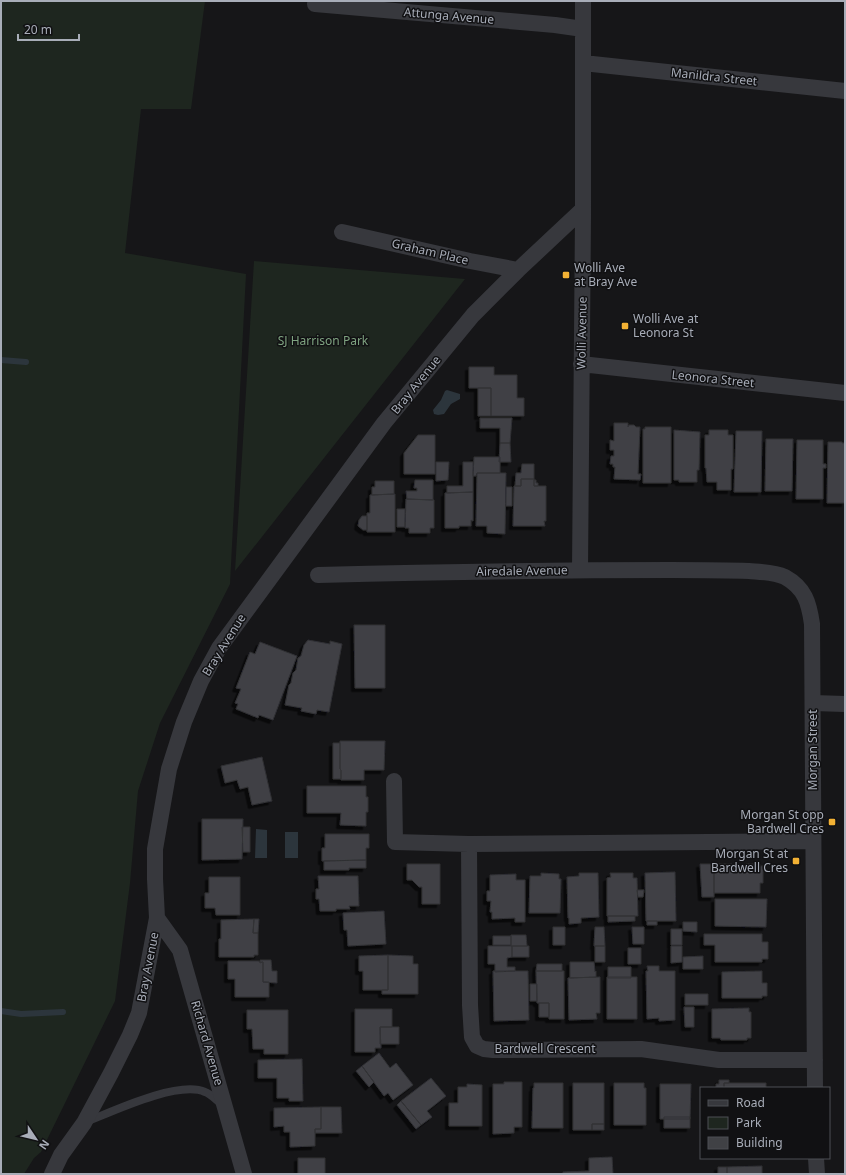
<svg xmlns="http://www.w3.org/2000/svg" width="846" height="1175" viewBox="0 0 846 1175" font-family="'Noto Sans',sans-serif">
  <defs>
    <filter id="shadow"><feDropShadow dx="-3.5" dy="3.5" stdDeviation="0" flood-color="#0009"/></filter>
  </defs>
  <rect width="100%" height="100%" fill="#161618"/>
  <path fill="#1e261f" d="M1 1H205L191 109H141L125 253 246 274 230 584 160 723 138 791 130 883 115 1001 41 1152 34 1158 24 1174H1Z
    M254 261 465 279 235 571Z"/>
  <path fill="#2c353c" d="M447 390 460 394V399L451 404 444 414 438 415 434 414 433 410 441 400 445 391Z
    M256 829 267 830V858H255Z
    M285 832H298V858H285Z"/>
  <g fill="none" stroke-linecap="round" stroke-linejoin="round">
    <path stroke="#2c353c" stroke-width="6" d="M1 360 26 362
      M1 1011 21 1014 63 1012"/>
  </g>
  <path fill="#404145" stroke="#303034" filter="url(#shadow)" d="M469 367H494V375H517V398H524V416H491V388H469Z
    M478 388H491V416H478Z
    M480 418H512L510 443H500V428H480Z
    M614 423H628V427L629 425H634L636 427H640L638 474H641L640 480 614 479 615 467H613V464H610L611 456H614V450H610V440L614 441Z
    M645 427H671V483H643V429H645Z
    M674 430 700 432 699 470H697V482H679V480H674Z
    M709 430H728V435H733V469H731V490H717V482H707L706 468H705V435H709Z
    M736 431H762L761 492H734Z
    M418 435H435V474H404V453Z
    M766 439H793L792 491H765Z
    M797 440H823V464H826V468H823V499H796Z
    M828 442H842V443H845V503H827Z
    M500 443H510L511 462H499Z
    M474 457H500V473H477L476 476H473Z
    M436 462H449L448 480 436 481Z
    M463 462H473V492L447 493V486H463Z
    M522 464H534V479H521V486H515L516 473H521Z
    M477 473H506L505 534 487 533V526H476Z
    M521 479H534V486H546V521H544L545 526H513L514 486H521Z
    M415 480H433V500L407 499 406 491H417V488H414Z
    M534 480H536V483H538V486H534Z
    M375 481H394V494L372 495V487H375Z
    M506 487H512V506H506Z
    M473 492V521L471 520V526H459V528H445V493Z
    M395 494V532H367V513H370V495Z
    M406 499 434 500V528H430V533H409V528H405Z
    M397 509H405V527H397Z
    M362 516H367V530H363L358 526 359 520Z
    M354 625H385V688H355Z
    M308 640 330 644V641L342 644 329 712 317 710 316 714 301 711 302 708 285 705 289 685 291 683 293 673 296 670 298 658 301 656 304 645Z
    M260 642 297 656 273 720 259 715 258 718 236 709 238 704 235 703 241 689 236 688 250 652 255 654Z
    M340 741H385L384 770H364V780H341V770L340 769Z
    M333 743H340V769L341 770V779H333Z
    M262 757 272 801 252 805 248 787 240 789 237 780 225 783 221 766Z
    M307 786H366V797H368V812H366V826L340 825 341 813H307Z
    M202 819H243L242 859 202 860Z
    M242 827H250V852H243Z
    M325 834H369V848H366V860L322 861V848H325Z
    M366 860V868H349V870H324V861Z
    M407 864H440V904H422V887H419L412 880H407Z
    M700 864H732V868H714V897H702Z
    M746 864H760V866H763V883H760V893H714V868H746Z
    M675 872 676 921H646L645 873Z
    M541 873 559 874V879H561L560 913H529L530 876H541Z
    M579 873H598L599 917 581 918V923L569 924V918H568L567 877 579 876Z
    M610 873H633V878H637L638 916H607V878L611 877Z
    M516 874V880H525V922H515V918L492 919V912H490L491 901H487V891H490V875Z
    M318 876H358L359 906H349L350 909H336V911H320L319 899H316V889H319Z
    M209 877H240V915H216L215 908H205V893H209Z
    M637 890H644L643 897H638Z
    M715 899H767L766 927 715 926Z
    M384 911 386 944 348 946 347 930H344L343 913Z
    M608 916H635V921L608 922Z
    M254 919 253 933H258V955H254V957H219V939H221V920Z
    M254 919H259L258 933H253Z
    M647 921H657V925H647Z
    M683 922H697V932L683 931Z
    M553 927H565V945H553Z
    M595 927H604L605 946H594Z
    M632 927H644V944H633Z
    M671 929H682V945H671Z
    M704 934H762V942H768V959H762V962H715V945H704Z
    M511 935H526L527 946H511Z
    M493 936H511V945H493Z
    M488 946H512V957L507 958V967H515V971L495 972V964H488Z
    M512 946H529V957H512Z
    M595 946H605V962H595Z
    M671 946H682V962L671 963Z
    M628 948H641V964H628Z
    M388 955V990H363V971H359V956Z
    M388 955 413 956V964H418V994H382V990H388Z
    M703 956V969H683V957Z
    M260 960H271L272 971H277V983L263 982V962L260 963Z
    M228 961H259V962H263V982H269V997H235V979H228Z
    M570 962H594L595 972 596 971V977L570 978Z
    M537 964H562V971H536Z
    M647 966H659V971H675V1020L659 1021V1018L647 1019 646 971H648Z
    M608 967H631V978H608Z
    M493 971H528L529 1020 494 1021Z
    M536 971H564V1019H549V1003H537Z
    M762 971V983H767V996H762V998H722V972Z
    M600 977V1013H596L597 1019 569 1020 568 978Z
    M607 977H637V1019H607Z
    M530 984H537V1001H530Z
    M685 994H708V1005H685Z
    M539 1003H549V1017H539Z
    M684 1007H694V1027H685Z
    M749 1008V1012H751V1038H747V1040H721L720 1038H712V1009Z
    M355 1009H392V1027H380L381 1048H375V1052H355Z
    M247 1010H288V1054H264V1049H253L252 1029H247Z
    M380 1027H399V1044H380Z
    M379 1053 390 1068 396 1063 413 1085 393 1100 388 1093 384 1096 362 1066Z
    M302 1059 303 1101H289V1098H277V1078H258V1060Z
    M362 1066 374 1082 369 1087 356 1071Z
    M431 1078 446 1096 427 1111 432 1117 421 1125 401 1101Z
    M719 1080H729V1083H724V1088H716V1084H719Z
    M504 1082H522V1127H514V1133L493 1134V1084H504Z
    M534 1083H563V1128H532L533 1088H534Z
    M573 1083H604V1124H592V1130H573Z
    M614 1083H644V1088H646V1125H614Z
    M724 1083H766V1088H724Z
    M467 1084 482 1085V1126H449V1103H458V1087H467Z
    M660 1084H691L690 1119H660Z
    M401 1101 421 1125 416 1129 397 1105Z
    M321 1107V1129H315V1146L290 1147V1132H284V1126L274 1127V1108Z
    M321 1107H341L342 1133H315V1129H321Z
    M664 1117H690V1128H664Z
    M592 1124H604V1130H592Z
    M612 1157 613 1174H617H563V1172L589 1171V1158Z
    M298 1158H325V1174H298Z
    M762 1166V1174H727V1167Z
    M718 1167H727V1174H718Z"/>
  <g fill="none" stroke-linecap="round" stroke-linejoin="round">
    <path stroke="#37383d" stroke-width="8" d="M86 1122C113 1111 179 1080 205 1092 211 1094 217 1101 223 1105"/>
    <path stroke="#37383d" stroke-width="16" d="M315 4 555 25 583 29
      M583 63 845 91
      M342 232 470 261 518 270
      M581 364 845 393
      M580 570 583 217V1
      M318 575C436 572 553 570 671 570 697 570 723 570 749 571 761 572 774 572 785 577 805 588 809 603 812 624L815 1088
      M813 703 845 704
      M394 781 395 842 469 844
      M813 841 469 844 470 1005 472 1037 477 1046 484 1049 493 1050 641 1049 719 1060H815
      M157 918 180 950 244 1174
      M816 1158 817 1174
      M52 1174 61 1155 84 1123 111 1073 130 1035 139 1013 157 918 155 879V849L169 769 184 722 201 681 219 648 384 423 473 315 518 270 583 209"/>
  </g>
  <g fill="#f2b134" stroke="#111113" stroke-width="1.5">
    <rect x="562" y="271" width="8" height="8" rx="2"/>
    <rect x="621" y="322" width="8" height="8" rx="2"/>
    <rect x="828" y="818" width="8" height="8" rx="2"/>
    <rect x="792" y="857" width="8" height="8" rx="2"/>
  </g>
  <g text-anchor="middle" stroke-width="3" stroke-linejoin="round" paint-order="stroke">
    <g font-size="12" fill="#a8adb8" stroke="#111113">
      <text transform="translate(449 16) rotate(5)" y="4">Attunga Avenue</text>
      <text transform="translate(714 77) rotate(6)" y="4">Manildra Street</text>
      <text transform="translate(430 252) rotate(13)" y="4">Graham Place</text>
      <text transform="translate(582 333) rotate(-89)" y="4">Wolli Avenue</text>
      <text transform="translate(713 379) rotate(6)" y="4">Leonora Street</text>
      <text transform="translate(416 385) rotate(-51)" y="4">Bray Avenue</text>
      <text transform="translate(522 571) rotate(-1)" y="4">Airedale Avenue</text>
      <text transform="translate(224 645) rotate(-58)" y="4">Bray Avenue</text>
      <text transform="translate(813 750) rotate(-90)" y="4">Morgan Street</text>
      <text transform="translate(148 967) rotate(-79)" y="4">Bray Avenue</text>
      <text transform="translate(207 1043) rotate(74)" y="4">Richard Avenue</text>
      <text x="545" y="1053">Bardwell Crescent</text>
    </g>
    <g font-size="12" fill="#a8adb8" stroke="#111113" text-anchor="start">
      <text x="574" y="272">Wolli Ave<tspan x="574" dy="14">at Bray Ave</tspan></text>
      <text x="633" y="323">Wolli Ave at<tspan x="633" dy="14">Leonora St</tspan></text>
      <text x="824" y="819" text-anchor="end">Morgan St opp<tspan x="824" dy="14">Bardwell Cres</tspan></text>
      <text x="788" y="858" text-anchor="end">Morgan St at<tspan x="788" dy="14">Bardwell Cres</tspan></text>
    </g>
    <g font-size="12" fill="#7fa381" stroke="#111113">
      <text x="323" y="345">SJ Harrison Park</text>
    </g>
  </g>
  <rect width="846" height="1175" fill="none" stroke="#a8adb8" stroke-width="4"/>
  <rect x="700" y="1087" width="130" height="72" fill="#111113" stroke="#4d4f55"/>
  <rect x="708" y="1100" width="20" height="6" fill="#37383d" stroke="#4d4f55"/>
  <text x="736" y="1107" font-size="12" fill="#a8adb8">Road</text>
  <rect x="708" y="1117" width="20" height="12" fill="#1e261f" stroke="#4d4f55"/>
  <text x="736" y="1127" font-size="12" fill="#a8adb8">Park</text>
  <rect x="708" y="1137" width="20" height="12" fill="#404145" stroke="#4d4f55"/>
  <text x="736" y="1147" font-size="12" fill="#a8adb8">Building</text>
  <g transform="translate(36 1139) rotate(125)" stroke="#111113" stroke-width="3" paint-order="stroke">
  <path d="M0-3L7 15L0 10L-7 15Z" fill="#a8adb8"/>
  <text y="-6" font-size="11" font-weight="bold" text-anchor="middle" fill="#a8adb8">N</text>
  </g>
  <path d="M18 34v6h61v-6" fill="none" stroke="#a8adb8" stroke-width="2"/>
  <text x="24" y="34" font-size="12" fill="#a8adb8" stroke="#111113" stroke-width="3" paint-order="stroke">20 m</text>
</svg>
